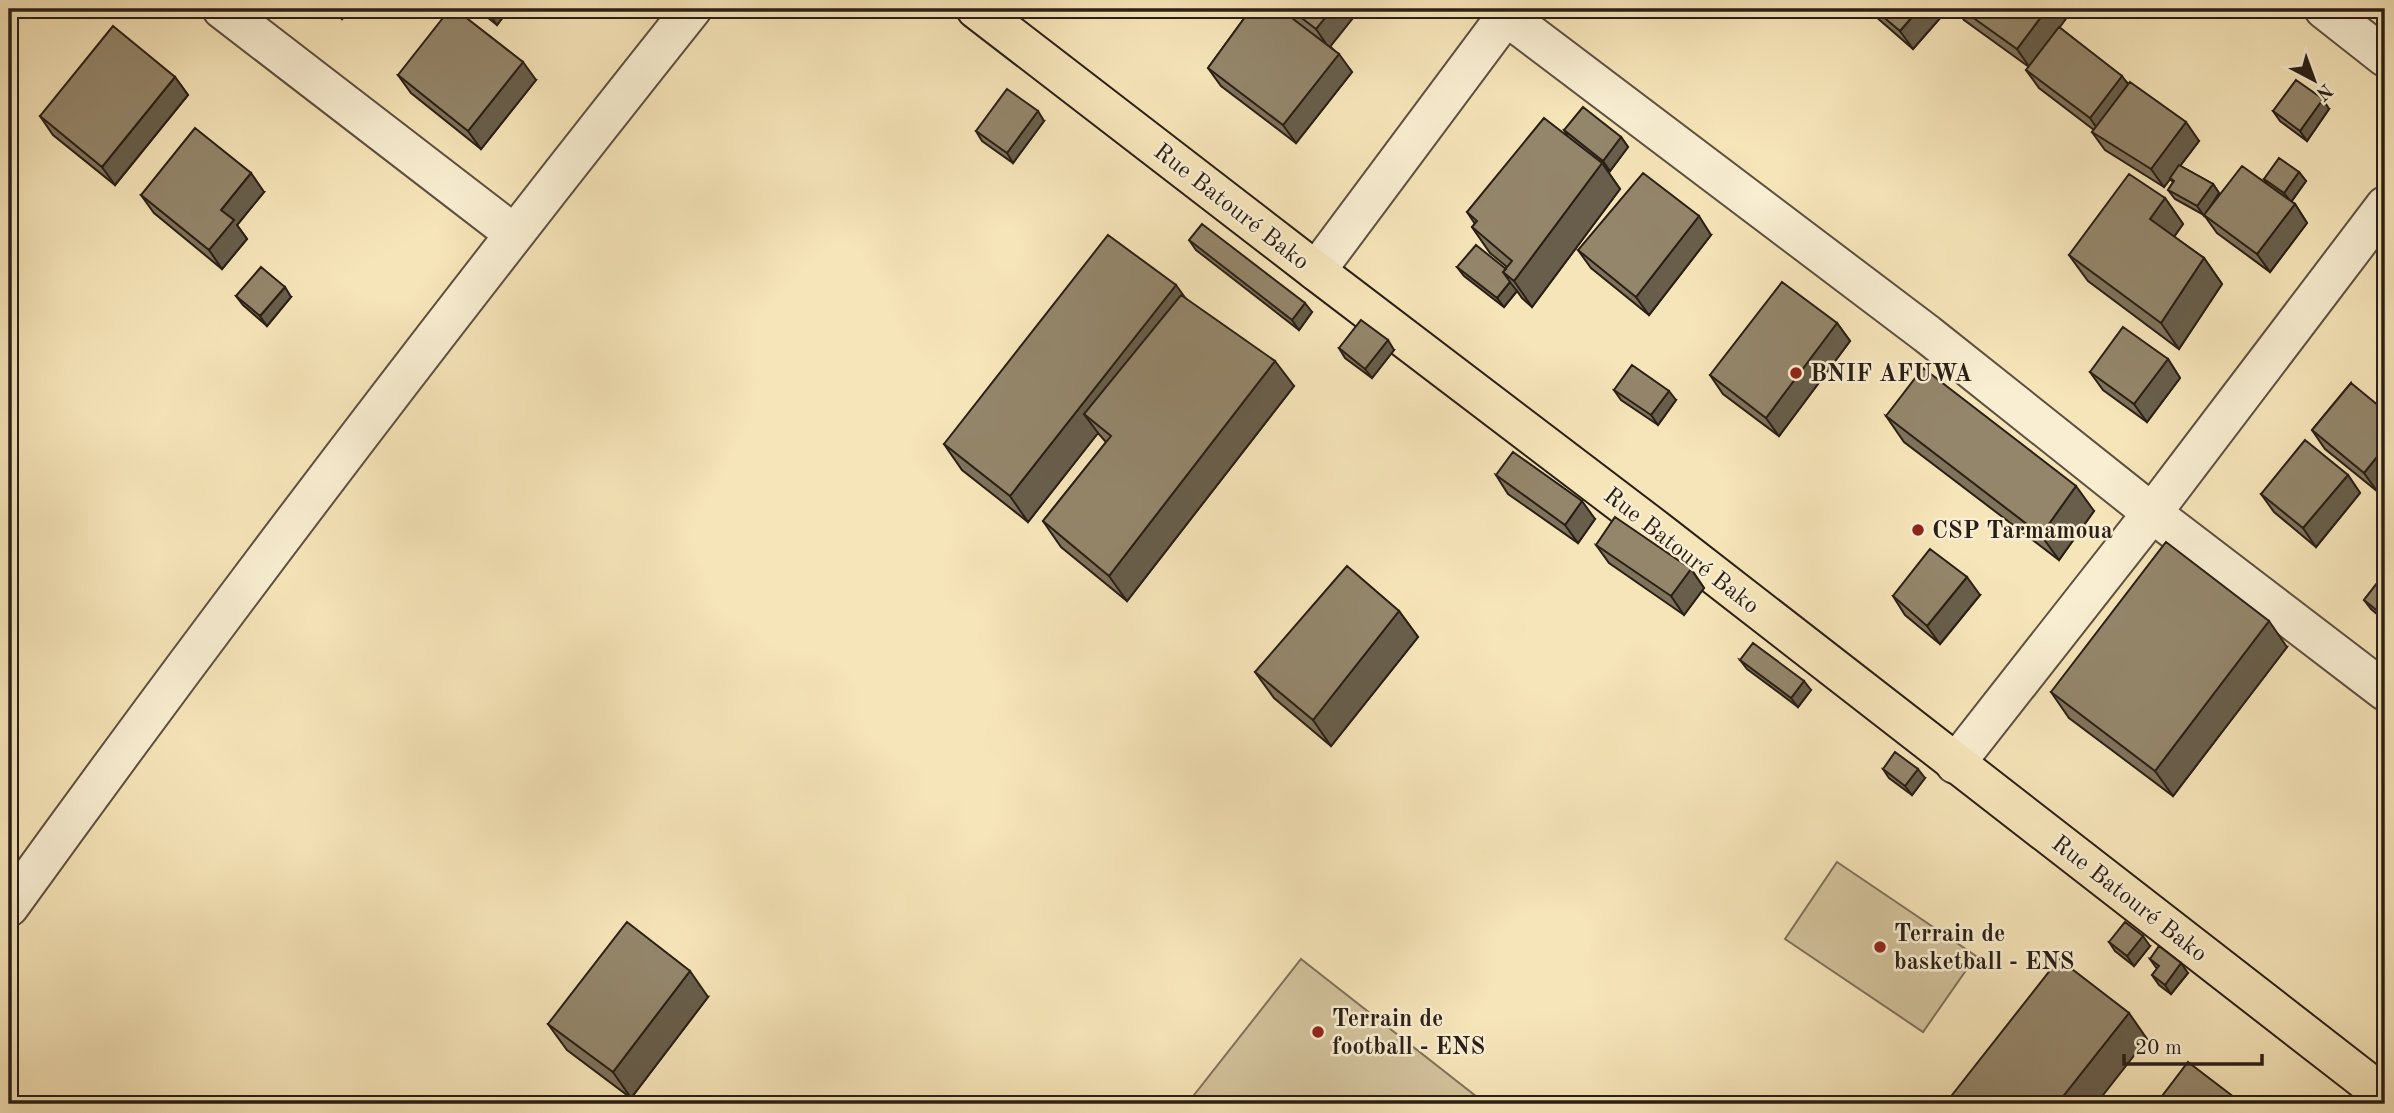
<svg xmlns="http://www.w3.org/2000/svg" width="2394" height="1113" viewBox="0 0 2394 1113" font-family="'Old Standard TT',serif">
  <rect width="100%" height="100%" fill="#f6e5b9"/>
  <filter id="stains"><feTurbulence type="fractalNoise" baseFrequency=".00286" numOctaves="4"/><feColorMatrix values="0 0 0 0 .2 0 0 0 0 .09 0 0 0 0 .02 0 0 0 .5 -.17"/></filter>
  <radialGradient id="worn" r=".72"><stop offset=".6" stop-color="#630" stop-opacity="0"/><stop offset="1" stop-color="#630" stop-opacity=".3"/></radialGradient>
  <path fill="#d3c39d" stroke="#7e715a" stroke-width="2" d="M1837 862 1976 956 1923 1032 1785 939Z
    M1301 959 1486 1104H1187Z"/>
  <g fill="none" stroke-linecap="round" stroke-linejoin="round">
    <defs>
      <path id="minor" d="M222 9 513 233
        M1497 9 1927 334 2152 513 2385 691
        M2324 9 2385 57
        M1316 271 1506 16
        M1955 764 2152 513 2385 206
        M9 907C229 602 458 303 692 9"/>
      <path id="major" d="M976 9 1316 271 1659 532 2385 1096"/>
    </defs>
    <use href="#minor" stroke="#5d503f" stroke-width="42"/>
    <use href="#major" stroke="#2a1f16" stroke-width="42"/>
    <use href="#minor" stroke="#f9eed2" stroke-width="38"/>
    <use href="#major" stroke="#f6e5b9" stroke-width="38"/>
  </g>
  <path fill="#7f735c" stroke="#2a1f16" stroke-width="2" d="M330 9H351L342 19Z
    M477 9H509L497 25Z
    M1251 9H1360L1330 46 1352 72 1296 143 1221 86 1208 68Z
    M1867 9H1948L1913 49Z
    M1956 9H2073L2059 27 2199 141 2180 166 2213 184 2219 193 2209 208 2268 185 2264 179 2299 172 2306 181 2291 202 2295 204 2307 223 2270 272 2217 233 2204 215 2175 199 2168 190 2173 182 2170 179 2164 187 2105 150 2092 132 2094 130 2039 88 2026 70 2029 67 1964 20Z
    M398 75 536 80 481 149 411 93Z
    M175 77 188 95 115 185 53 135 40 116Z
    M2329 109 2307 141 2280 121 2273 111Z
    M1044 121 1013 163 982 141 976 131Z
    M1564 130 1621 137 1628 147 1610 171 1604 166 1620 189 1532 307 1522 298 1517 291 1504 307 1464 276 1457 267 1506 269 1507 267 1490 253 1472 227 1475 224 1467 212 1568 137Z
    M264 192 237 225 247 239 222 269 154 213 141 195Z
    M2165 198 2183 224 2174 237 2204 258 2222 284 2179 349 2088 281 2069 255Z
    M1711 235 1649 315 1591 268 1578 250Z
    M1189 240 1312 312 1299 330 1196 250Z
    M236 296 291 297 267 326 243 305Z
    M1185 298 1294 386 1127 601 1061 547 1043 521 1106 442 1098 433 1028 522 962 470 944 444Z
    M1837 323 1850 341 1779 436 1723 394 1710 375Z
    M1339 348 1394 350 1372 378 1345 358Z
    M2168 359 2180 378 2147 422 2103 390 2090 372Z
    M2351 383 2377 491 2325 449 2312 430Z
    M1614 390 1676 400 1658 425 1621 400Z
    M1886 416 2094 511 2059 560 1904 442Z
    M1496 475 1595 519 1578 543 1508 494Z
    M2348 475 2360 493 2316 547 2274 512 2261 494Z
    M1596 545 1691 569 1704 588 1684 615 1609 563Z
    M2385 573V621L2371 609 2364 600Z
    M1980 595 1940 644 1905 615 1893 596Z
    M1399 611 1418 637 1331 746 1274 698 1255 672Z
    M2287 647 2173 796 2069 718 2051 692Z
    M1740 660 1811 690 1798 707 1747 669Z
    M1883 769 1925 778 1912 795 1889 778Z
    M2109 942 2150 946 2134 966 2115 951Z
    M2150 959 2188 973 2171 994 2159 985 2152 975 2157 969Z
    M708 997 631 1098 567 1050 548 1024Z"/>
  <path fill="#685e4b" stroke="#2a1f16" stroke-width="2" d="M335 9H351L342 19Z
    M486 9H509L497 25Z
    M1085 9H1092L1088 14Z
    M1332 9H1360L1329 48 1316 29Z
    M1919 9H1948L1913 49 1900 31Z
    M2047 9H2073L2030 68 2017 49Z
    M1339 54 1352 72 1296 143 1283 125Z
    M523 62 536 80 481 149 468 131Z
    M2122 76 2135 94 2103 137 2090 118Z
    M175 77 188 95 115 185 102 167Z
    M2323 99 2329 109 2307 141 2300 131Z
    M1038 111 1044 121 1013 163 1007 153Z
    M2186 122 2199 141 2164 187 2151 169Z
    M1621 137 1628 147 1610 171 1603 161Z
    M1602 163 1620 189 1532 307 1514 281Z
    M2299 172 2306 181 2291 202 2284 193Z
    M251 173 264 192 237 225 247 239 222 269 209 250 221 210Z
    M2213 184 2219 193 2204 216 2197 206Z
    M2165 198 2183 224 2168 245 2150 219Z
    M2295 204 2307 223 2270 272 2257 254Z
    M1699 216 1711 235 1649 315 1636 297Z
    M2204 258 2222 284 2179 349 2161 323Z
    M1510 282 1517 291 1504 307 1497 298Z
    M1176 285 1194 310 1084 414 1098 433 1028 522 1010 496Z
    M285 287 291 297 267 326 260 316Z
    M1305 303 1312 312 1299 330 1292 320Z
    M1837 323 1850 341 1779 436 1766 418Z
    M1388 340 1394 350 1372 378 1365 369Z
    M2168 359 2180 378 2147 422 2134 404Z
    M1275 361 1294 386 1127 601 1109 576Z
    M1669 391 1676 400 1658 425 1651 415Z
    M2385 447V481L2377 491 2364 473Z
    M2348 475 2360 493 2316 547 2303 528Z
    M2076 486 2094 511 2059 560 2041 535Z
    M1582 501 1595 519 1578 543 1565 525Z
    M1691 569 1704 588 1684 615 1671 596Z
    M1967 577 1980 595 1940 644 1927 626Z
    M1399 611 1418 637 1331 746 1313 720Z
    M2269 621 2287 647 2173 796 2155 771Z
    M1804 681 1811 690 1798 707 1791 698Z
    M1918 769 1925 778 1912 795 1905 786Z
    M2143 936 2150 946 2134 966 2127 956Z
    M2181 963 2188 973 2171 994 2165 985Z
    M690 971 708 997 631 1098 613 1072Z
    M2129 1013 2147 1039 2096 1104H2057Z"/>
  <path fill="#94866b" stroke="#2a1f16" stroke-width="2" d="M450 9H455L523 62 468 131 398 75Z
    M1251 9H1280L1339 54 1283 125 1208 68Z
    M1290 9H1332L1316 29Z
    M1874 9H1919L1900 31Z
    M1961 9H2047L2017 49Z
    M113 26 175 77 102 167 40 116Z
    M2059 27 2122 76 2090 118 2026 70Z
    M2296 80 2323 99 2300 131 2273 111Z
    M2130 82 2186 122 2151 169 2092 132Z
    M1007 89 1038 111 1007 153 976 131Z
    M1583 107 1621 137 1603 161 1564 130Z
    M1544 118 1602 163 1514 281 1503 272 1512 261 1472 227 1477 221 1467 212Z
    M195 128 251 173 221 210 234 220 209 250 141 195Z
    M2279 158 2299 172 2284 193 2264 179Z
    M2179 165 2213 184 2197 206 2168 190 2174 181 2170 178Z
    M2242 166 2295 204 2257 254 2204 215Z
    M1643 173 1699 216 1636 297 1578 250Z
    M2129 174 2165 198 2150 219 2204 258 2161 323 2069 255Z
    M1202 224 1305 303 1292 320 1189 240Z
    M1108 235 1176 285 1010 496 944 444Z
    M1476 245 1506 269 1503 272 1510 282 1497 298 1457 267Z
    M261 267 285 287 260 316 236 296Z
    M1782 282 1837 323 1766 418 1710 375Z
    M1181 295 1275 361 1109 576 1043 521 1111 436 1084 414Z
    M1361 320 1388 340 1365 369 1339 348Z
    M2123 327 2168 359 2134 404 2090 372Z
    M1632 365 1669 391 1651 415 1614 390Z
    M1923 368 2076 486 2041 535 1886 416Z
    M2351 383 2385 411V447L2364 473 2312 430Z
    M2305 440 2348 475 2303 528 2261 494Z
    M1513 452 1582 501 1565 525 1496 475Z
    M1615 517 1691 569 1671 596 1596 545Z
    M2166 542 2269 621 2155 771 2051 692Z
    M1930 549 1967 577 1927 626 1893 596Z
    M1347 566 1399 611 1313 720 1255 672Z
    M2385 573V617L2364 600Z
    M1753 643 1804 681 1791 698 1740 660Z
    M1895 752 1918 769 1905 786 1883 769Z
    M627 922 690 971 613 1072 548 1024Z
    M2125 922 2143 936 2127 956 2109 942Z
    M2159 946 2181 963 2165 985 2152 975 2159 966 2150 959Z
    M2059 959 2129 1013 2057 1104H1945Z
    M2188 1062 2243 1104H2156Z"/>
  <g fill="#8f2418" stroke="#f9eed2" stroke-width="2.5">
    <circle cx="1796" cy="373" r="7"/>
    <circle cx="1918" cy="530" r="7"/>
    <circle cx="1880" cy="947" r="7"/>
    <circle cx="1318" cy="1032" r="7"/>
  </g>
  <g text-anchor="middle" stroke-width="5" stroke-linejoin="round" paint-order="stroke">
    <g font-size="24" fill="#2a1f16" stroke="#f9eed2">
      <text transform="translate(1232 206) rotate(38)" y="8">Rue Batouré Bako</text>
      <text transform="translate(1682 550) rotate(38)" y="8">Rue Batouré Bako</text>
      <text transform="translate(2130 898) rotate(38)" y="8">Rue Batouré Bako</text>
    </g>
    <g font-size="24" font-weight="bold" fill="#2a1f16" stroke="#f9eed2" text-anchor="start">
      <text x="1810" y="381">BNIF AFUWA</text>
      <text x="1932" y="538">CSP Tarmamoua</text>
      <text x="1894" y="941">Terrain de<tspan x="1894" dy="28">basketball - ENS</tspan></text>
      <text x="1332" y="1026">Terrain de<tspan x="1332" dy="28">football - ENS</tspan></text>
    </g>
  </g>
  <rect width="2394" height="1113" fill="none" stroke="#f6e5b9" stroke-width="35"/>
  <rect x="10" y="10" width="2373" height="1092" fill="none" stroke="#2a1f16" stroke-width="3.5"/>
  <rect x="18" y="18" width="2359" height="1078" fill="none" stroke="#2a1f16" stroke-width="2"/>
  <g transform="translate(2314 80) rotate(139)" stroke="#f9eed2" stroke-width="5" paint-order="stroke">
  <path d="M0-5L12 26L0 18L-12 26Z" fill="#2a1f16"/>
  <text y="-10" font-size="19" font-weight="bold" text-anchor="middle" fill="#2a1f16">N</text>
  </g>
  <path d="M2124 1054v10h138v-10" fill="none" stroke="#2a1f16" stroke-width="3.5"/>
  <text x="2135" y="1054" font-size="21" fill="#2a1f16" stroke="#f9eed2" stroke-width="5" paint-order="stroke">20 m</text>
  <rect width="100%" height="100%" filter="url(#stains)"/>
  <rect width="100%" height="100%" fill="url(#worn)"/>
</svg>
